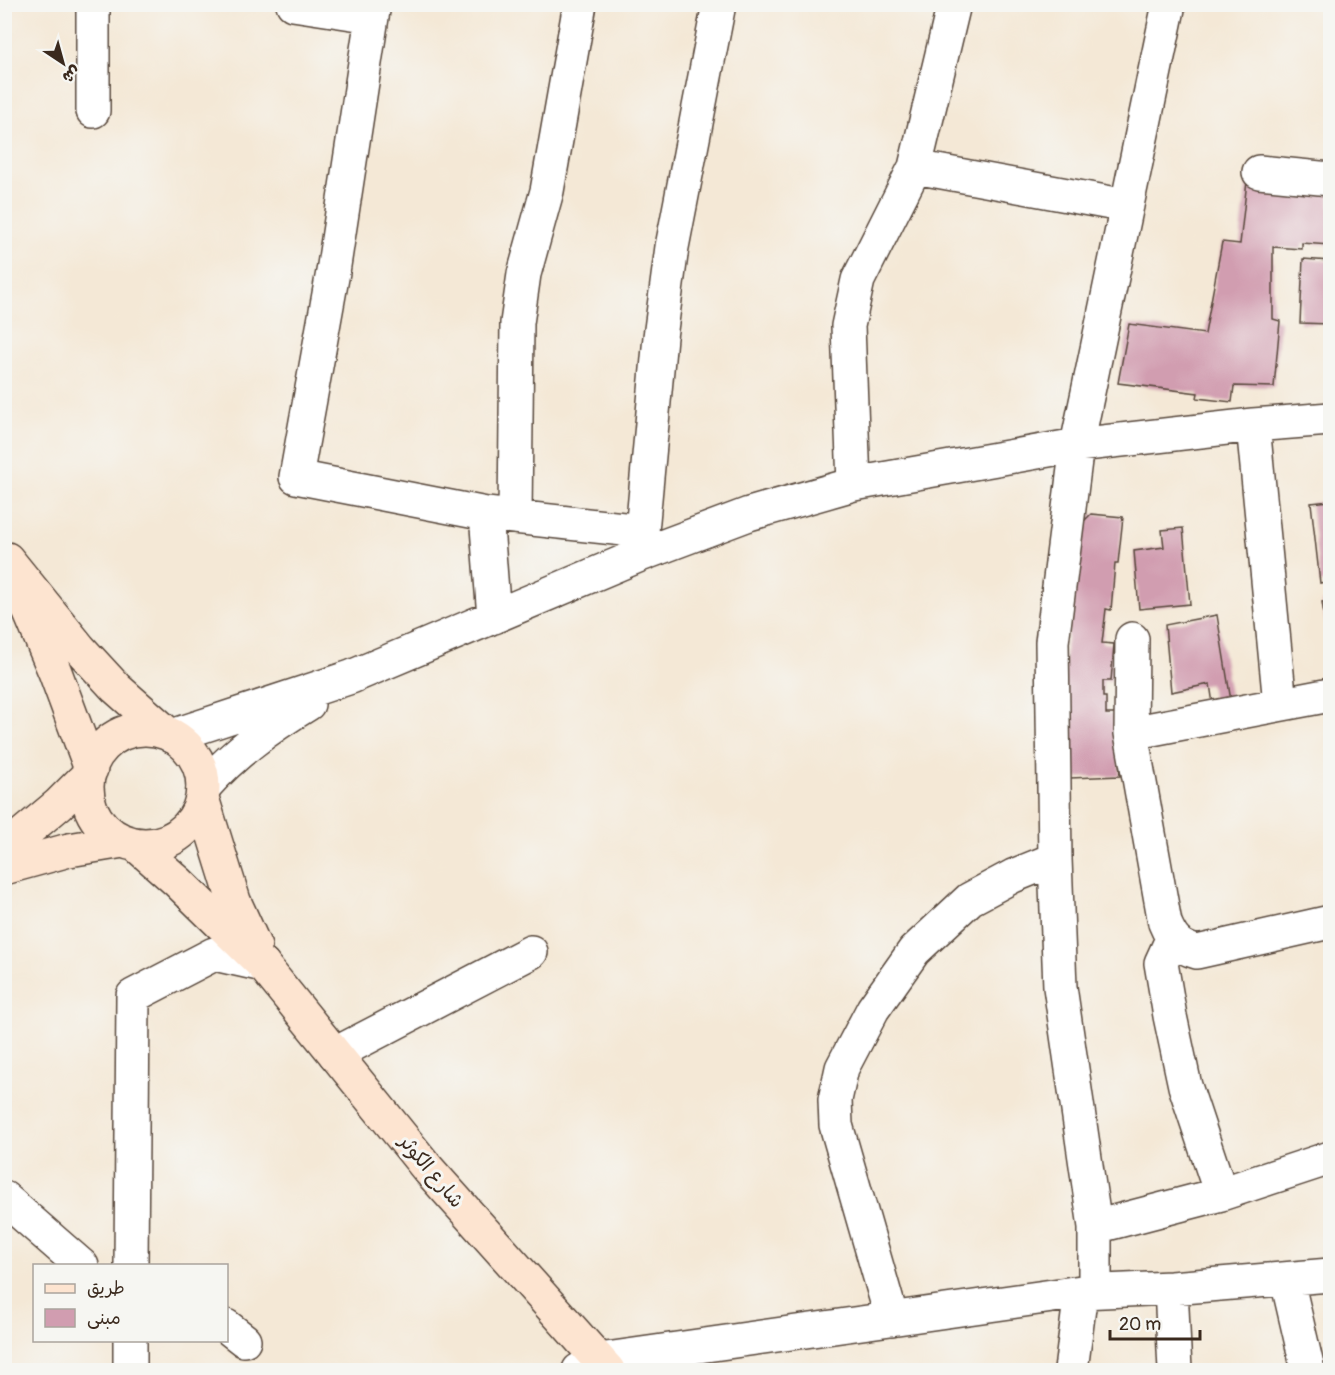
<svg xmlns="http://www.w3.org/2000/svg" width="1335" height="1375" viewBox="0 0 1335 1375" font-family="Pangolin,'Playpen Sans Arabic',sans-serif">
  <rect width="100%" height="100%" fill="#f6f6f2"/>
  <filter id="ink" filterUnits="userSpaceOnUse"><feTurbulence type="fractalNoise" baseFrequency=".0167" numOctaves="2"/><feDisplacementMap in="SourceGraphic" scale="12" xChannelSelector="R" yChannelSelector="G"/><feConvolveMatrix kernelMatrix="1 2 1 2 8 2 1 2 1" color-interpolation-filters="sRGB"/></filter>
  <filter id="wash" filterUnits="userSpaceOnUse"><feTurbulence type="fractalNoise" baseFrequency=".008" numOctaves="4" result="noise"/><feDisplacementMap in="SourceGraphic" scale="24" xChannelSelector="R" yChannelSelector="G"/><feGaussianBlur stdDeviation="1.35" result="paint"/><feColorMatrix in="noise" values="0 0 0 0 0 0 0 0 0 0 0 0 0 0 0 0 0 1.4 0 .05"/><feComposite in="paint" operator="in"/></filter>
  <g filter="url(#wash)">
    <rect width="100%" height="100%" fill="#f4e8d6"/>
    <g id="blocks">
      <path fill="#d19db0" d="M1247 181 1330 188V245L1302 243V249L1273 247V319L1280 321 1274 387 1234 386 1232 402 1197 398 1198 393 1118 383 1129 324 1205 334 1222 242 1240 244Z
        M1303 259 1330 261V324L1300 323Z
        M1330 501V581L1320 583 1311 503Z
        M1091 514 1123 517 1118 563H1115L1111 610 1106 609 1102 643 1114 644 1111 681H1103V697H1106V714H1116L1120 776 1070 778 1061 696 1079 526Z
        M1183 528 1190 604 1139 609 1134 551 1164 547 1162 530Z
        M1330 601V646H1329L1322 602Z
        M1217 615 1231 701 1213 704 1210 684 1171 692 1165 625Z"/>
    </g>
  </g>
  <g filter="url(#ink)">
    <use href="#blocks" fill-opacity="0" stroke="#57463a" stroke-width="1.5"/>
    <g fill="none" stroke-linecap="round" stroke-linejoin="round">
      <defs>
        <path id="minor" d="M93 4V111
          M293 4 372 16
          M374 4 333 272 296 477 486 514 642 531
          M915 167 954 4
          M1259 172 1330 179
          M1253 425 1280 704
          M854 484 848 326 858 280 915 167 1127 206
          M486 514 494 617
          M515 516 517 323 524 274 547 191 580 4
          M640 553 660 337 672 247 719 4
          M1132 639 1131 733 1165 923C1172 940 1178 947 1197 952L1330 922
          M1131 733 1330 695
          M172 736 351 677 640 555 749 514 854 484 1077 445 1253 425 1330 419
          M203 788C235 752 267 729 308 704
          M1172 939 1161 963 1170 1016 1185 1086 1221 1194
          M335 1054 531 952
          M4 1198 82 1266
          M1095 1227 1221 1194 1330 1158
          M131 1266 133 996 214 954 263 965
          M1287 1280 1308 1370
          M1171 1288 1175 1370
          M1095 1291V1227L1060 987 1055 859 1052 642 1077 445 1169 4
          M892 1319 836 1125 835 1100 842 1068 873 1009 914 951 970 899 1013 876 1055 859
          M226 1326 244 1340
          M130 1370V1340
          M579 1370 599 1360 1081 1292 1171 1288 1330 1275
          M1071 1370 1081 1292"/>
        <path id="secondary" d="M7 559 80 649 116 688 167 733
          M23 596 55 672 91 769
          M87 787a58 58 0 1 1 116 0a58 58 0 1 1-116 0Z
          M202 798 234 901 255 947
          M135 844 178 882 263 965 428 1169 608 1370
          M4 850 59 804 89 774
          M4 868 69 850 123 841"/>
      </defs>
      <use href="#minor" stroke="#57463a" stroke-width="36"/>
      <use href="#secondary" stroke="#57463a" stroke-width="36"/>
      <use href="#minor" stroke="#fff" stroke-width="33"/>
      <use href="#secondary" stroke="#fde4d0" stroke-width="33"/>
    </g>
  </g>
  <g text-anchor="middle" stroke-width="6" stroke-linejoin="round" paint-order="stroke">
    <g font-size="20" fill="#3b2a1e" stroke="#f6f6f2">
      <text transform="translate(432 1171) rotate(50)" y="7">شارع الكوثر</text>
    </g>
  </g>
  <rect width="1335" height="1375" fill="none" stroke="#f6f6f2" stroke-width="24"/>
  <rect x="33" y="1264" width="195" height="78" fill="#f6f6f2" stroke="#aba49d" stroke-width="1.5"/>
  <rect x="45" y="1284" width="30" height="9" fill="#fde4d0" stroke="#aba49d" stroke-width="1.5"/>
  <text x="87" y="1294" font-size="18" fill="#3b2a1e">طريق</text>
  <rect x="45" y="1309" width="30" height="18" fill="#d19db0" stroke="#aba49d" stroke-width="1.5"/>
  <text x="87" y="1324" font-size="18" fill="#3b2a1e">مبنى</text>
  <g transform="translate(63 63) rotate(144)" stroke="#f6f6f2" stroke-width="4.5" paint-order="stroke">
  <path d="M0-4.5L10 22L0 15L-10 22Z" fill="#3b2a1e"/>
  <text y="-9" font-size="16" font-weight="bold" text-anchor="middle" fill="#3b2a1e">ش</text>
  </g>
  <path d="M1110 1330v9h90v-9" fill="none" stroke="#3b2a1e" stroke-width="3"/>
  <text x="1119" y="1330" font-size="18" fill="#3b2a1e" stroke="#f6f6f2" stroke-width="4.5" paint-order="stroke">20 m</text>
</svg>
